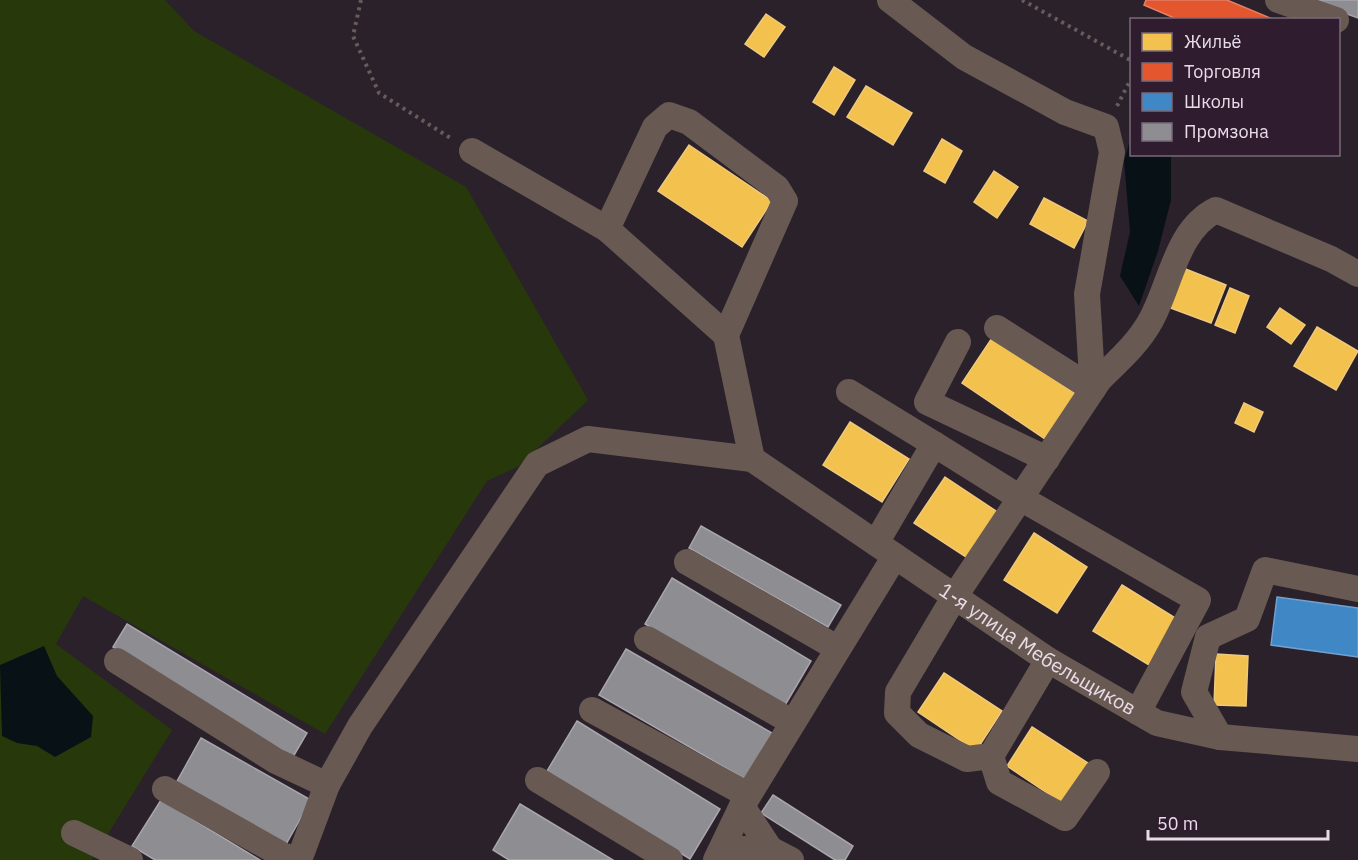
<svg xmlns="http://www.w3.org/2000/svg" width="1358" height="860" viewBox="0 0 1358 860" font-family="'IBM Plex Sans',sans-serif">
  <rect width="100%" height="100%" fill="#2b212b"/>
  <path fill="#27390b" d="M0 0H165L194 31 466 187 588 400 519 466 487 481 325 734 83 596 56 644 172 730 92 860H0Z"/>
  <path fill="#081116" d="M1131 137 1132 154 1171 155V200L1158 251 1139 306 1120 276 1130 232 1124 161Z
    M44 646 57 676 93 716 91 737 55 757 37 746 17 743 2 736 0 665Z"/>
  <path fill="#f2c14e" stroke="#efc97c" stroke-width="1.5" d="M766 14 785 27 764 57 745 44Z
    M834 67 855 80 834 115 813 102Z
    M866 86 912 113 893 145 847 117Z
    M942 139 962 151 945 183 924 171Z
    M689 145 772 201 742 247 658 191Z
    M994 171 1018 187 997 218 974 202Z
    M1044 198 1088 221 1074 248 1030 224Z
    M1183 268 1226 285 1211 323 1168 307Z
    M1230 288 1249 296 1235 333 1215 325Z
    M1280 308 1305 325 1291 344 1267 327Z
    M1317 327 1358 351 1336 390 1294 366Z
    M992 338 1076 394 1045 439 962 383Z
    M1244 403 1263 412 1254 432 1235 423Z
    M850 422 909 459 882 502 823 465Z
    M945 477 999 513 969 559 914 523Z
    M1034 533 1087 567 1057 613 1004 580Z
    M1122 585 1177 619 1149 665 1093 631Z
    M1216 654 1248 656 1246 706 1214 705Z
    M944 673 1002 711 976 751 918 712Z
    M1032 727 1091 765 1065 805 1007 766Z"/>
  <path fill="#e4572e" stroke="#e57f66" stroke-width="1.5" d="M1146 0H1227L1275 20H1179L1144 5Z"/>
  <path fill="#3f88c5" stroke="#72a1d0" stroke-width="1.5" d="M1277 597 1358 608V657L1271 645Z"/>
  <path fill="#8d8d92" stroke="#a8a5ac" stroke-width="1.5" d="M1358 0V18L1311 1V0Z
    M701 526 841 605 828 627 689 548Z
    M672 578 811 661 784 707 645 624Z
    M127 624 307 733 293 757 113 647Z
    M626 649 772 733 745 779 599 695Z
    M577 721 720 809 690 859 547 771Z
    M201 738 311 800 285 846 176 783Z
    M773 795 853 846 845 860H835L761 813Z
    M161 800 260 860H155L132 846Z
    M520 804 613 860H509L493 850Z"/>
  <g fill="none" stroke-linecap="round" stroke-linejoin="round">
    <path stroke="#665c5b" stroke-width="4" stroke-dasharray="3 4.5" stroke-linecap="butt" d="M361 0 353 36 379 93 452 139
      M1022 0 1132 61
      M1117 106 1132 77"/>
    <g stroke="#685a52" stroke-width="26">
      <path d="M890 0 964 57 1065 112 1106 127 1112 152 1087 294 1091 362 1099 380 955 596 898 692 897 713 919 735 967 759 991 756 1048 660"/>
      <path d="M1278 0 1336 20"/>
      <path d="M472 151 607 229 726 335"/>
      <path d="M607 229 655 127 669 115 689 122 777 188 785 201 726 335 752 459"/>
      <path d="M997 328 1093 389"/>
      <path d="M958 342 927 402 1047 459"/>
      <path d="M1099 380C1118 361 1138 344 1151 320 1171 284 1176 230 1216 210L1331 259 1358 274"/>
      <path d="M849 392 934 444"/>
      <path d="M876 543 934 444 1022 499 1198 600 1138 712"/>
      <path d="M687 562 837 648"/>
      <path d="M647 639 792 722"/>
      <path d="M117 661 276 761 327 785"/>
      <path d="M592 710 748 795"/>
      <path d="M1220 737 1194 692 1208 637 1247 619 1265 570 1358 589"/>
      <path d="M991 756 999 782 1065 818 1097 772"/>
      <path d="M538 780 670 860"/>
      <path d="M165 789 284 856 298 859"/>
      <path d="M742 806 770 849"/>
      <path d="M74 833 130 860"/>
      <path d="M722 849H770L791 860"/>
      <path id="s1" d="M299 860 327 785 360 726 537 464 588 439 752 459 1048 660 1157 723 1220 737 1358 749"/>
      <path d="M716 860 742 806 895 556"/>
    </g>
  </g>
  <g text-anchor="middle" stroke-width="6" stroke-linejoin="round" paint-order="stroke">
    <g font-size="20" fill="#e8dce8" stroke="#2f1d2f">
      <text dy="7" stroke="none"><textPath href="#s1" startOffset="1029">1-я улица Мебельщиков</textPath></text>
    </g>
  </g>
  <rect x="1130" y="18" width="210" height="138" fill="#2f1d2f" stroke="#796979" stroke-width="1.5"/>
  <rect x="1142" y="33" width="30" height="18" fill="#f2c14e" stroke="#796979" stroke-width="1.5"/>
  <text x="1184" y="48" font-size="18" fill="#e8dce8">Жильё</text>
  <rect x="1142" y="63" width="30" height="18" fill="#e4572e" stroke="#796979" stroke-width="1.5"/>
  <text x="1184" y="78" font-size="18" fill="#e8dce8">Торговля</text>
  <rect x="1142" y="93" width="30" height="18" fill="#3f88c5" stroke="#796979" stroke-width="1.5"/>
  <text x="1184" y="108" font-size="18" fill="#e8dce8">Школы</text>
  <rect x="1142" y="123" width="30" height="18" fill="#8d8d92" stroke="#796979" stroke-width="1.5"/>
  <text x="1184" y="138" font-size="18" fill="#e8dce8">Промзона</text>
  <path d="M1148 830v9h180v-9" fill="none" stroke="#e8dce8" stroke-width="3"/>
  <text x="1157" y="830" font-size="18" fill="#e8dce8" stroke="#2f1d2f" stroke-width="4.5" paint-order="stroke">50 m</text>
</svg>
